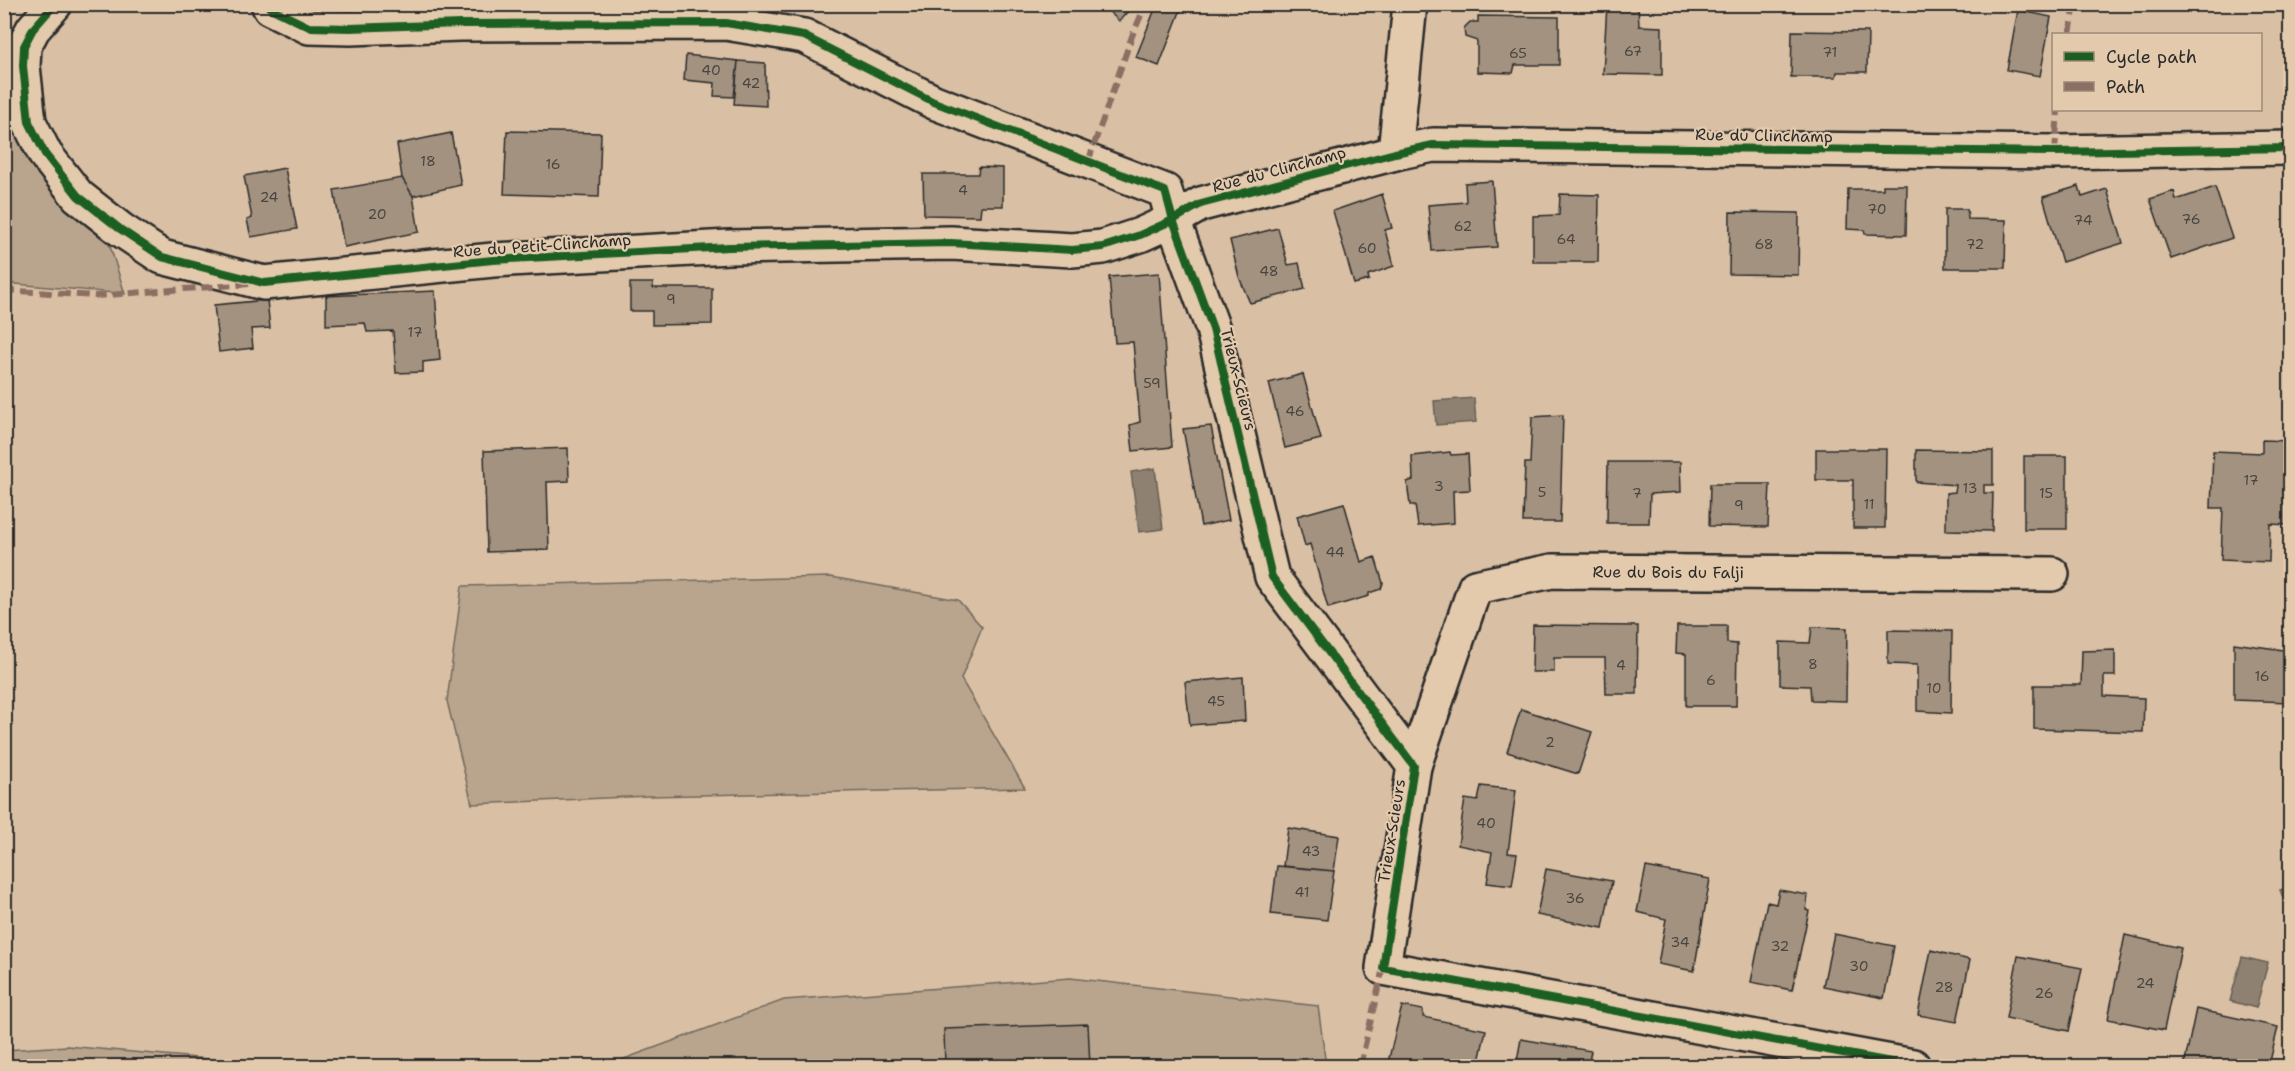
<svg xmlns="http://www.w3.org/2000/svg" width="2295" height="1071" viewBox="0 0 2295 1071" font-family="'Shantell Sans',sans-serif">
  <rect width="100%" height="100%" fill="#d9c0a4"/>
  <filter id="ink" filterUnits="userSpaceOnUse"><feTurbulence type="fractalNoise" baseFrequency=".0167" numOctaves="2"/><feDisplacementMap in="SourceGraphic" scale="12" xChannelSelector="R" yChannelSelector="G"/><feConvolveMatrix kernelMatrix="1 2 1 2 8 2 1 2 1" color-interpolation-filters="sRGB"/></filter>
  <g filter="url(#ink)">
    <path fill="#b9a58e" stroke="#72685c" stroke-width="1.5" d="M4 95 22 114 110 246 125 294 5 283Z
      M831 577 958 600 982 627 961 679 1025 788 649 796 472 804 447 701 462 586Z
      M1070 978 1318 1006 1326 1066H605L784 1000Z
      M67 1046 285 1066H5V1050Z"/>
    <path fill="#8e8171" stroke="#665f55" stroke-width="1.5" d="M1474 398 1476 422 1436 425 1434 401Z
      M1155 468 1163 529 1139 532 1131 472Z
      M2290 886V915L2280 890Z
      M2242 957 2268 963 2256 1008 2230 1001Z"/>
    <path fill="#a3927f" stroke="#2b2b2b" stroke-width="1.5" d="M1101 4H1135L1119 21Z
      M1157 4H1183L1159 66 1136 57Z
      M1607 4H1638L1639 26 1662 27V75L1603 74Z
      M2018 10 2051 17 2040 76 2007 70Z
      M1478 16 1559 17V65H1515L1513 73 1477 72V41L1465 37 1464 28 1470 22H1478Z
      M1792 31 1868 32 1867 72H1837L1836 77H1791Z
      M686 55 738 61 734 97 714 96 715 83 684 80Z
      M738 61 765 63 766 106 734 104Z
      M507 131 601 133 599 197 504 194Z
      M451 133 461 185 413 196 402 178 397 144Z
      M979 167 1003 168V206H981L980 216 924 215 923 174H978Z
      M285 168 297 229 251 237 247 220 252 218 244 176Z
      M402 178 413 196 419 232 344 247 334 190Z
      M1492 181 1497 247 1432 251 1428 205 1466 202 1465 183Z
      M1883 185H1907L1906 235 1865 234 1864 230 1847 229 1848 189H1883Z
      M2079 186 2082 197 2107 189 2123 243 2062 262 2043 197Z
      M2215 187 2232 238 2171 259 2150 199 2174 191 2176 200Z
      M1382 194 1392 228 1385 230 1394 266 1368 275 1369 280 1354 284 1333 211Z
      M1560 194 1599 195 1598 262H1533V216L1559 215Z
      M1945 209H1967L1968 219 2006 220 2005 268H1945Z
      M1730 212 1799 213 1798 275 1729 274Z
      M1278 228 1288 265 1299 263 1305 289 1250 303 1239 277 1230 240Z
      M1159 273 1172 447 1133 451 1130 425 1140 422 1133 342 1115 343 1109 277Z
      M630 283H653V288H712V324L652 325V311H630Z
      M435 291 440 360 423 362V372L396 373 393 331 367 332 365 323 326 325V296Z
      M267 300 270 328 251 329 253 348 219 352 214 305Z
      M1303 374 1321 439 1285 448 1269 383Z
      M1563 415 1560 522H1523L1525 463H1530L1532 417Z
      M1211 426 1229 520 1201 526 1183 429Z
      M2262 440 2290 441V525L2270 524 2269 562 2221 560 2223 508H2211L2213 451 2262 453Z
      M568 448 569 481 547 482 549 550 487 552 484 451Z
      M1816 449H1886L1885 528H1853V480H1816Z
      M1916 450 1993 451V485H1984V493H1993L1992 531 1946 530V493L1955 492 1956 485 1916 482Z
      M1450 452 1451 455 1468 454 1470 490 1453 491 1454 523 1418 526 1415 505H1410L1407 482 1413 480 1412 456Z
      M2024 456H2067V529H2024Z
      M1608 462H1680L1681 492 1650 494 1649 523H1607Z
      M1710 484H1770L1768 527 1709 526Z
      M1344 503 1361 562 1375 557 1383 583 1381 589 1369 593V596L1328 608 1310 544 1305 546 1297 516Z
      M1533 625 1638 626 1637 694H1606L1605 658H1554V672H1532Z
      M1677 626H1727V643L1737 644 1736 706H1686V654L1676 653Z
      M1812 627 1847 628 1846 701 1811 700 1810 686 1780 685V642L1810 643Z
      M1888 630 1952 631 1951 713 1917 711V665L1888 664Z
      M2234 643 2290 651V702L2234 700Z
      M2115 650V676H2104V696L2144 698 2143 732 2034 729V685H2081L2082 651Z
      M1243 677 1245 721 1190 725 1185 682Z
      M1521 709 1592 732 1578 774 1507 752Z
      M1481 786 1516 790 1508 853 1517 854 1512 886 1487 883 1492 852 1458 845 1465 799 1478 801Z
      M1288 828 1339 836 1334 871 1283 866Z
      M1277 866 1334 871 1327 920 1271 914Z
      M1646 867 1710 879 1694 971 1658 964 1666 919 1637 912Z
      M1546 869 1612 881 1603 928 1537 915Z
      M1779 890 1808 895 1806 910 1809 911 1792 990 1751 982 1767 902 1776 904Z
      M1834 934 1894 946 1884 998 1823 986Z
      M2125 935 2181 948 2164 1030 2108 1019Z
      M1931 950 1970 960 1957 1022 1918 1015Z
      M2018 956 2082 968 2069 1031 2006 1018Z
      M1402 1006 1423 1010V1017L1486 1030 1478 1066H1429L1414 1064 1413 1066H1387Z
      M2196 1009 2278 1027 2269 1066H2184Z
      M1088 1024 1090 1066H945L944 1029Z
      M1521 1039 1591 1051 1588 1066H1516Z
      M1633 1059 1672 1066H1631Z"/>
    <g fill="none" stroke-linecap="round" stroke-linejoin="round">
      <defs>
        <g id="minor">
          <path d="M55 4 33 29 24 46 23 66 29 122 45 154 78 196 120 229 162 257 264 283 493 260 729 247 951 243 1072 250 1103 247 1140 235 1173 220 1201 204 1395 153 1433 145 2055 152 2290 148"/>
          <path d="M268 4 270 8 309 27 350 28 460 24 726 23 804 36 934 102 1165 191 1173 220 1213 329 1272 577 1414 766 1383 968 1913 1066"/>
          <path d="M1395 153 1410 4"/>
          <path id="s1" d="M1414 766 1475 587 1552 571 2052 574"/>
        </g>
      </defs>
      <use href="#minor" stroke="#2b2b2b" stroke-width="38"/>
      <use href="#minor" stroke="#e4caac" stroke-width="33"/>
      <path stroke="#8d6e63" stroke-width="6" stroke-dasharray="12 6" stroke-linecap="butt" d="M2070 34 2075 4
        M2055 152 2058 110
        M1088 162 1132 36 1146 4
        M4 290 95 296 249 284
        M1360 1066 1383 968"/>
      <defs>
        <path id="cycleway" d="M55 4 33 29 24 46 23 66 29 122 45 154 78 196 120 229 162 257 264 283 493 260 729 247 951 243 1072 250 1103 247 1140 235 1173 220 1201 204 1395 153 1433 145 2055 152 2290 148
          M268 4 270 8 309 27 350 28 460 24 726 23 804 36 934 102 1165 191 1173 220 1213 329 1272 577 1414 766 1383 968 1913 1066"/>
      </defs>
      <use href="#cycleway" stroke="#e4caac" stroke-width="11"/>
      <use href="#cycleway" stroke="#1b5e20" stroke-width="8"/>
    </g>
  </g>
  <g text-anchor="middle" stroke-width="4.5" stroke-linejoin="round" paint-order="stroke">
    <g font-size="14" fill="#494540">
      <text x="1633" y="56">67</text>
      <text x="1830" y="57">71</text>
      <text x="1518" y="58">65</text>
      <text x="711" y="75">40</text>
      <text x="751" y="88">42</text>
      <text x="428" y="166">18</text>
      <text x="553" y="169">16</text>
      <text x="963" y="195">4</text>
      <text x="269" y="202">24</text>
      <text x="1877" y="214">70</text>
      <text x="377" y="219">20</text>
      <text x="2191" y="224">76</text>
      <text x="2083" y="225">74</text>
      <text x="1463" y="231">62</text>
      <text x="1566" y="244">64</text>
      <text x="1764" y="249">68</text>
      <text x="1975" y="249">72</text>
      <text x="1367" y="253">60</text>
      <text x="1269" y="276">48</text>
      <text x="671" y="304">9</text>
      <text x="415" y="337">17</text>
      <text x="1152" y="388">59</text>
      <text x="1295" y="416">46</text>
      <text x="2251" y="485">17</text>
      <text x="1439" y="491">3</text>
      <text x="1970" y="493">13</text>
      <text x="1542" y="497">5</text>
      <text x="1637" y="498">7</text>
      <text x="2046" y="498">15</text>
      <text x="1869" y="509">11</text>
      <text x="1739" y="510">9</text>
      <text x="1335" y="557">44</text>
      <text x="1813" y="669">8</text>
      <text x="1621" y="670">4</text>
      <text x="2262" y="681">16</text>
      <text x="1711" y="685">6</text>
      <text x="1934" y="693">10</text>
      <text x="1216" y="706">45</text>
      <text x="1550" y="747">2</text>
      <text x="1486" y="828">40</text>
      <text x="1311" y="856">43</text>
      <text x="1302" y="897">41</text>
      <text x="1575" y="903">36</text>
      <text x="1680" y="947">34</text>
      <text x="1780" y="951">32</text>
      <text x="1859" y="971">30</text>
      <text x="2145" y="988">24</text>
      <text x="1944" y="992">28</text>
      <text x="2044" y="998">26</text>
    </g>
    <g font-size="16" fill="#2b2b2b" stroke="#e4caac">
      <text transform="translate(1764 135) rotate(1)" y="6">Rue du Clinchamp</text>
      <text transform="translate(1279 169) rotate(-15)" y="6">Rue du Clinchamp</text>
      <text transform="translate(542 245) rotate(-4)" y="6">Rue du Petit-Clinchamp</text>
      <text transform="translate(1239 379) rotate(76)" y="6">Trieux-Scieurs</text>
      <text dy="6" stroke="none"><textPath href="#s1" startOffset="384">Rue du Bois du Falji</textPath></text>
      <text transform="translate(1391 831) rotate(-81)" y="6">Trieux-Scieurs</text>
    </g>
  </g>
  <rect width="2295" height="1071" fill="none" stroke="#e4caac" stroke-width="24"/>
  <rect x="12" y="12" width="2271" height="1047" fill="none" stroke="#2b2b2b" stroke-width="2" filter="url(#ink)"/>
  <rect x="2052" y="33" width="210" height="78" fill="#e4caac" stroke="#9a8a78" stroke-width="1.5"/>
  <rect x="2064" y="52" width="30" height="9" fill="#1b5e20" stroke="#9a8a78" stroke-width="1.5"/>
  <text x="2106" y="63" font-size="18" fill="#2b2b2b">Cycle path</text>
  <rect x="2064" y="82" width="30" height="9" fill="#8d6e63" stroke="#9a8a78" stroke-width="1.5"/>
  <text x="2106" y="93" font-size="18" fill="#2b2b2b">Path</text>
</svg>
